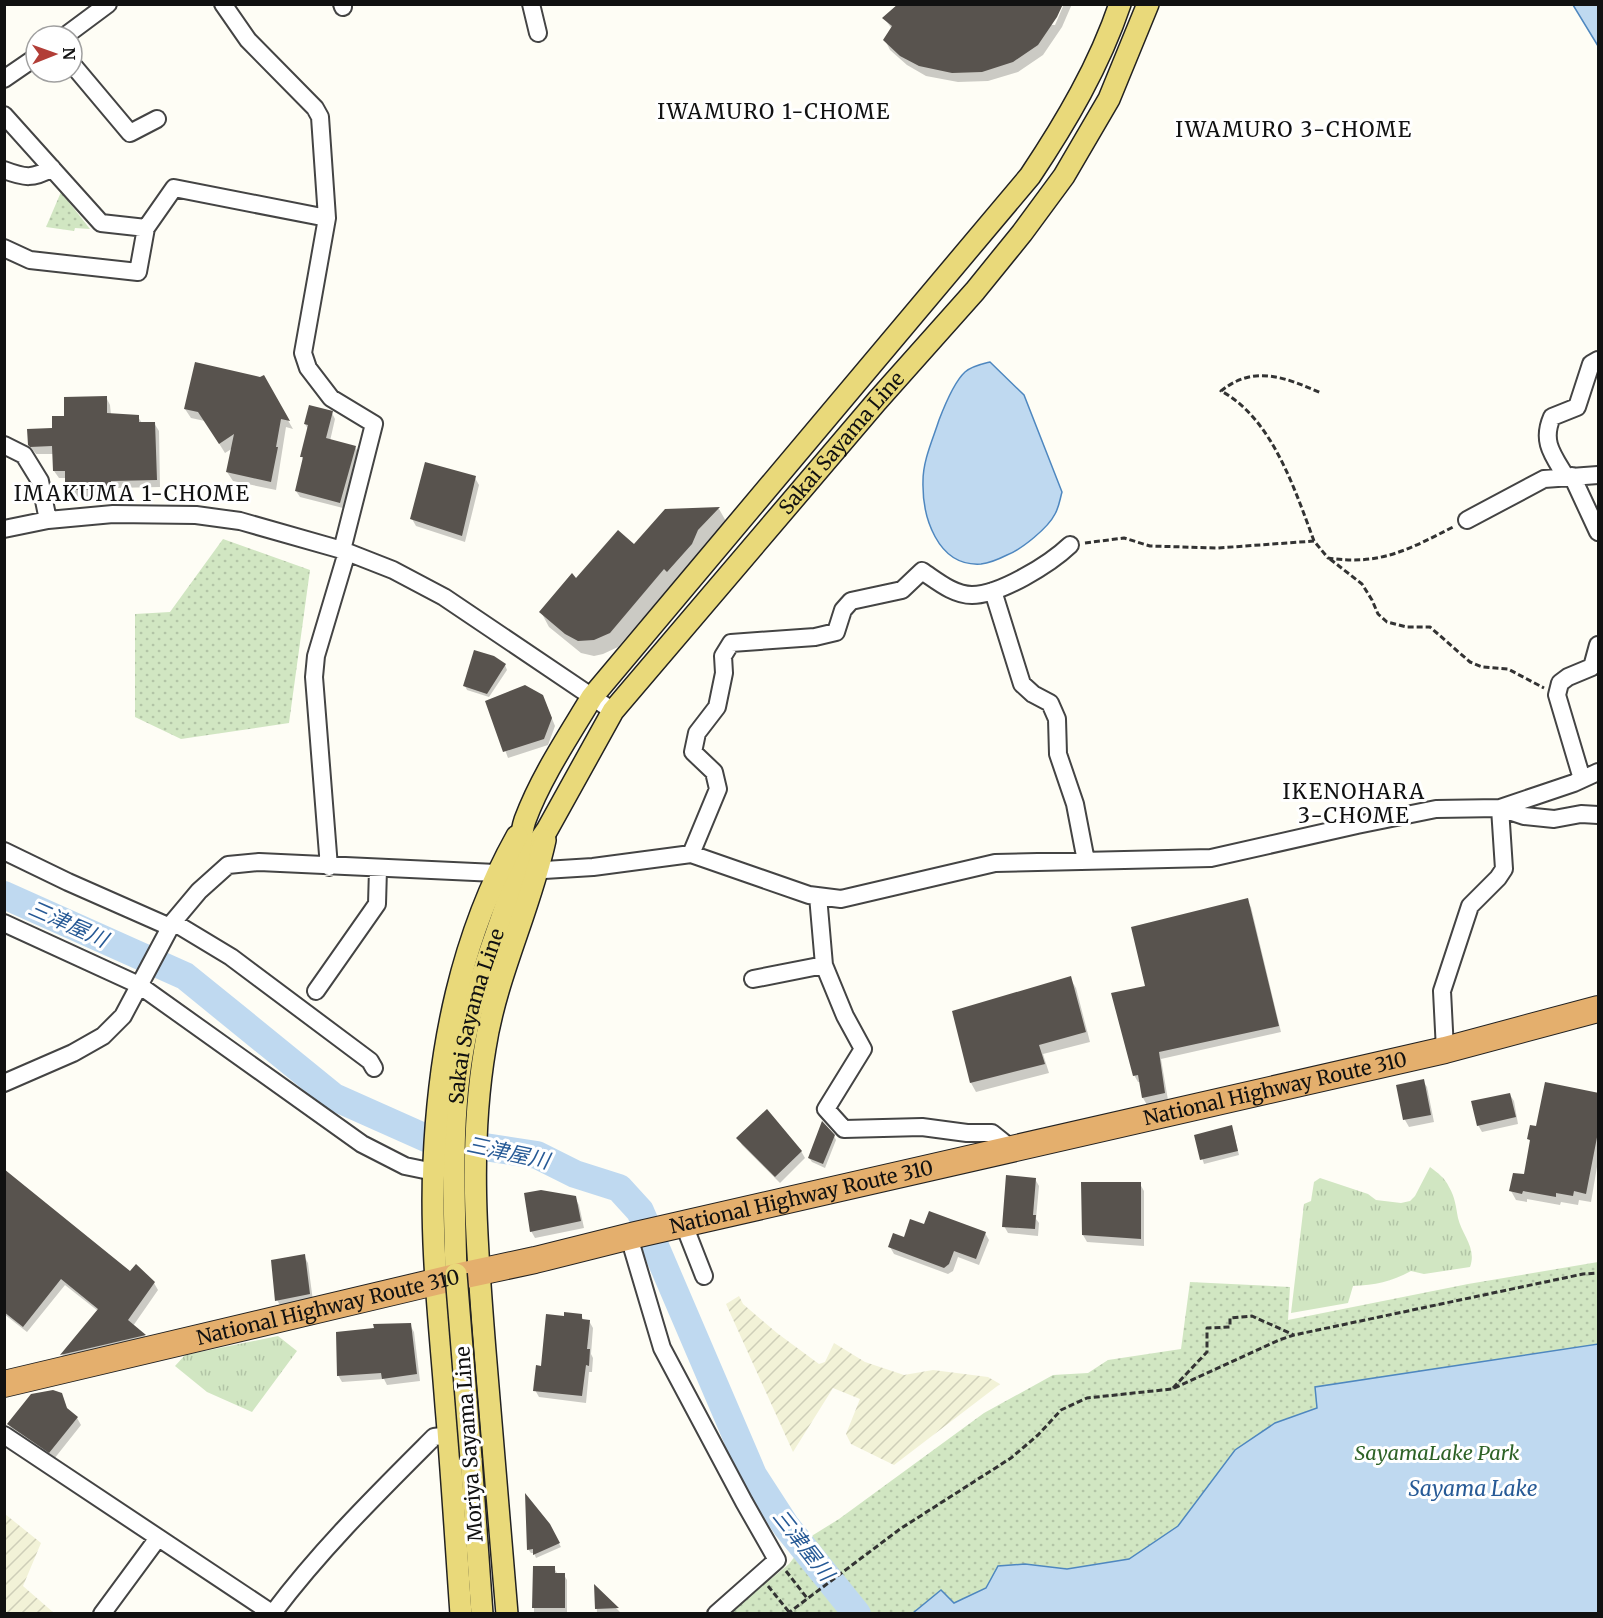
<svg xmlns="http://www.w3.org/2000/svg" width="1603" height="1618" viewBox="0 0 1603 1618" font-family="Merriweather,'Noto Sans JP',serif">
  <defs>
    <pattern id="farmland-furrows" width="10" height="10" patternUnits="userSpaceOnUse" patternTransform="scale(1.5)"><rect width="10" height="10" fill="#f2f2d7"/><path d="M-1 1l2-2M0 10L10 0M9 11l2-2" fill="none" stroke="#ceceb8"/></pattern>
    <pattern id="grass-tufts" width="24" height="20" patternUnits="userSpaceOnUse" patternTransform="scale(1.5)"><rect width="24" height="20" fill="#d1e6c2"/><path d="M3 7l-1-3M5 7V3M7 7l1-3M15 17l-1-3M17 17v-4M19 17l1-3" fill="none" stroke="#b2c4a6"/></pattern>
    <pattern id="park-dots" width="8" height="8" patternUnits="userSpaceOnUse" patternTransform="scale(1.5)"><rect width="8" height="8" fill="#d1e6c2"/><path d="M2 2h.1M6 6h.1" fill="none" stroke="#b2c4a6" stroke-width="1.8" stroke-linecap="round"/></pattern>
  </defs>
  <rect width="100%" height="100%" fill="#fefdf5"/>
  <path fill="url(#farmland-furrows)" d="M739 1296 743 1304 777 1333 819 1364 825 1362 834 1343 865 1362 904 1375 933 1370 988 1377 1000 1384 894 1465 851 1444 846 1434 860 1399 833 1388 793 1452 726 1304Z
    M5 1514 41 1543 23 1586 54 1613H5Z"/>
  <path fill="url(#grass-tufts)" d="M1430 1167C1438 1173 1445 1178 1449 1187 1455 1197 1456 1207 1458 1218 1462 1235 1477 1248 1470 1267L1424 1274 1411 1271C1391 1282 1375 1285 1353 1286L1348 1303 1291 1313 1304 1204 1311 1201 1314 1182 1320 1178 1368 1194 1376 1200 1401 1203 1410 1201 1415 1196Z
    M278 1336 297 1351 252 1412 207 1392 175 1366 185 1355Z"/>
  <path fill="url(#park-dots)" d="M61 192 90 229 75 228 74 231 46 227Z
    M223 539 310 570 289 723 181 739 135 717V614L170 612Z
    M1598 1262V1613L728 1614 789 1564 810 1537 839 1519 984 1413 1053 1375 1088 1373 1108 1360 1181 1349 1190 1282 1290 1287 1288 1320 1468 1284Z"/>
  <path fill="#bfd9f0" stroke="#4e87bf" stroke-width="1.5" d="M1573 5H1598V46Z
    M990 362 1024 395 1062 492C1060 499 1059 507 1055 514 1048 528 1022 549 1007 555 999 559 990 563 981 564 937 567 922 516 923 481 923 460 933 439 939 420 944 407 955 381 965 372 972 366 982 364 990 362Z
    M1598 1344V1613H913L941 1590 954 1603 986 1588 998 1566 1025 1564 1067 1569 1129 1559 1178 1526 1235 1450 1275 1423 1317 1408 1315 1387Z"/>
  <path fill="#0003" d="M1064 4H1072L1062 27 1043 55 1018 72 988 81 958 82 926 76 907 65 890 50 885 40 892 29 884 18 1055 25Z
    M263 377 293 429 286 427 276 490 233 481 227 472 233 448 225 453 205 421 191 418 185 409Z
    M106 397 110 405 111 415 138 417 142 423H154L159 431 160 487 114 488V497H71L67 489V478H59L54 471V454H36L29 445 54 429 66 417Z
    M332 413 335 419 330 441 355 447 359 453 343 508 300 497 296 491 304 461 301 456 308 429 305 424Z
    M475 478 479 485 465 542 416 526 412 519Z
    M719 509 727 523 705 544 699 559 676 586 673 583 618 647 603 654 594 656 581 653 549 627 541 612 577 580 634 546 665 511Z
    M505 665 507 670 489 697 467 690 465 686Z
    M487 701 546 704 555 726 548 745 508 758Z
    M1247 900 1251 907 1281 1032 1161 1059 1168 1100 1147 1105 1143 1098 1141 1082H1138L1134 1075 1147 987Z
    M1070 978 1076 988 1090 1042 1043 1054 1049 1073 976 1092 971 1083 954 1012Z
    M1423 1081 1427 1087 1434 1122 1409 1127 1405 1120 1398 1086Z
    M1598 1094V1161L1591 1202 1579 1200 1578 1205 1561 1202 1560 1205 1527 1199V1202L1516 1200 1511 1191 1525 1176 1531 1143 1529 1139 1537 1128Z
    M1510 1095 1514 1101 1518 1124 1482 1132 1478 1125Z
    M1233 1131 1239 1155 1204 1164 1195 1136Z
    M834 1136 836 1140 825 1168 812 1162 809 1158Z
    M738 1138 801 1151 805 1158 780 1183 742 1145Z
    M4 1170 131 1273 136 1266 154 1283 158 1290 133 1326 145 1336 149 1342 65 1362 62 1356 98 1311 65 1285 27 1332 4 1314Z
    M1035 1179 1039 1186 1036 1219 1039 1223 1038 1236 1008 1233 1004 1226Z
    M1140 1184 1144 1191V1246L1087 1242 1083 1235Z
    M575 1198 579 1205 584 1228 535 1238 531 1231Z
    M925 1226 985 1233 989 1240 979 1265 958 1257 953 1271 948 1274 894 1254 890 1247Z
    M304 1256 308 1263 313 1301 281 1307 277 1300Z
    M581 1315 584 1321H589L593 1328 591 1354 593 1358 592 1372H589L586 1403 539 1397 535 1390 565 1317Z
    M410 1325 414 1332 420 1381 387 1385 384 1379 342 1382 338 1375Z
    M61 1394 68 1411 77 1418 81 1425 54 1459 13 1431 9 1424Z
    M548 1525 561 1547 536 1558 534 1553H531L528 1549Z
    M534 1568H554L557 1573 564 1575 567 1580V1614H534Z
    M596 1588 622 1614H597Z"/>
  <g fill="none" stroke-linecap="round" stroke-linejoin="round">
    <path stroke="#bfd9f0" stroke-width="28" d="M4 895 185 976 334 1097 426 1138 537 1155 575 1174 619 1188 640 1211 753 1475 786 1526 857 1614"/>
  </g>
  <path fill="#58534e" d="M898 4H1063L1057 17 1038 45 1013 62 982 72 952 73 919 66 900 56 883 40 892 26 882 18Z
    M195 362 260 377 264 375 290 421 281 419 276 447H278L271 482 226 472 234 434 219 444 198 412 184 409Z
    M107 396V413L139 415V422H155L157 480 111 481V489L65 490V471H53L52 446 30 447 28 445 27 429 52 428V416H64V397Z
    M309 405 333 411 326 438 356 446 340 503 295 491 303 457H300L308 425 304 424Z
    M425 462 476 476 462 536 410 519Z
    M720 507 698 530 692 544 667 572 664 569 610 633 594 640 578 641 565 634 539 612 572 573 576 578 618 530 634 544 665 509Z
    M474 650 494 656 506 664 487 694 463 686Z
    M525 685 543 695 552 718 544 739 503 752 485 701Z
    M1248 898 1279 1026 1159 1052 1165 1093 1142 1098 1138 1075 1133 1076 1111 993 1145 986 1131 927Z
    M1071 976 1086 1032 1039 1045 1045 1064 970 1083 952 1011Z
    M1424 1079 1431 1115 1403 1120 1396 1085Z
    M1545 1082 1599 1093V1127L1586 1194 1574 1191 1573 1196 1556 1193V1197L1523 1191 1522 1194 1509 1191 1513 1173 1524 1174 1530 1140 1527 1139 1530 1125 1536 1126Z
    M1510 1093 1516 1117 1477 1126 1471 1101Z
    M767 1109 802 1151 775 1177 736 1138Z
    M822 1121 835 1135 823 1164 808 1158Z
    M1232 1125 1238 1151 1200 1160 1194 1135Z
    M4 1169 130 1271 136 1264 155 1282 128 1320 146 1335 60 1355 98 1309 61 1279 23 1327 4 1312Z
    M1006 1175 1036 1178 1033 1215H1036L1035 1229 1002 1227Z
    M1081 1182H1141V1239L1082 1235Z
    M541 1190 576 1196 581 1221 530 1232 524 1193Z
    M929 1211 986 1232 976 1259 954 1251 949 1264 944 1268 888 1247 893 1233 904 1237 910 1219 924 1224Z
    M305 1254 310 1294 275 1301 271 1260Z
    M564 1312 582 1314V1319L590 1320 587 1349H590L589 1366 586 1365 582 1396 533 1391 536 1365 541 1366 546 1314 564 1316Z
    M411 1323 417 1374 382 1379 381 1373 337 1376 336 1332 374 1328 373 1324Z
    M53 1390 62 1393 67 1408 78 1417 49 1453 7 1424 31 1394Z
    M525 1493 550 1524 560 1543 533 1555V1549L527 1550Z
    M533 1566H555V1573H565V1608H532Z
    M594 1584 619 1608 595 1609Z"/>
  <g fill="none" stroke-linecap="round" stroke-linejoin="round">
    <defs>
      <path id="minor" d="M223 4 248 40 315 108 320 117 327 218 303 353 308 368 331 398 374 424 342 550
        M342 4 343 7
        M531 4 538 33
        M65 36 108 4
        M72 64 130 133 157 119
        M4 79 36 57
        M4 115 101 223 146 228 138 272 30 260 4 248
        M4 170C25 178 33 179 52 168
        M146 228 174 188 327 218
        M4 445 24 455 40 481 48 520
        M1572 476 1598 532
        M1566 477C1553 455 1541 442 1552 417L1577 407 1591 364 1598 360
        M1467 520 1544 479 1598 475
        M4 529 48 520 113 514 196 515 240 521 342 550 393 570 444 597 613 711
        M993 591 1022 684 1033 694 1050 703 1057 719 1058 754 1075 804 1086 861
        M1582 779 1557 695 1560 683 1568 677 1592 667 1598 645
        M1500 808 1524 816 1554 819 1581 814 1598 815
        M4 851 68 882 170 927
        M691 854 718 789 714 772 693 752 697 733 717 707 724 673 723 656 731 643 815 637 836 632 843 610 851 601 902 590 922 571C936 580 953 595 972 595 1000 595 1050 564 1070 545
        M329 867 314 677 316 656 347 552
        M818 896 824 965 845 1016 863 1049 826 1109 844 1129 922 1127 967 1133H992L1012 1149
        M173 922 231 957 370 1061 374 1068
        M4 923 139 985 362 1144 405 1166 434 1172
        M753 979 824 965
        M316 991 377 904 378 869
        M1445 1050 1442 991 1470 906 1498 878 1504 869 1500 808
        M4 1083 73 1053 103 1036 123 1016 173 922 199 891 228 865 259 862 496 873 593 867 691 854 809 895 841 899 995 863 1211 858 1357 825 1436 809 1500 808 1574 783 1598 772
        M684 1225 704 1276
        M629 1237 662 1348 744 1502 777 1560 716 1614
        M4 1435 273 1614
        M273 1613C321 1549 378 1493 434 1437L449 1435
        M102 1614 158 1538"/>
      <g id="major">
        <path id="s1" d="M519 870 547 830 613 711 877 401 975 291 1022 233 1064 176 1109 99 1148 4"/>
        <path id="s2" d="M456 1274C454 1191 449 1106 468 1025 480 973 501 925 516 874 521 857 519 837 525 820 541 777 568 737 592 697L1030 176C1066 122 1099 66 1120 4"/>
        <path d="M471 1459 482 1614"/>
        <path d="M461 1614C456 1544 452 1475 446 1406 440 1325 430 1243 434 1162 439 1047 461 936 517 836"/>
        <path d="M507 1614C500 1526 492 1439 485 1351 477 1250 468 1149 485 1048 496 976 530 910 545 840"/>
      </g>
      <g id="highway">
        <path id="s3" d="M4 1384 456 1277 535 1260 635 1235 1445 1050 1598 1009"/>
      </g>
    </defs>
    <use href="#minor" stroke="#444" stroke-width="20"/>
    <use href="#major" stroke="#222" stroke-width="24"/>
    <use href="#highway" stroke="#222" stroke-width="28"/>
    <path stroke="#333" stroke-width="3" stroke-dasharray="6 3" stroke-linecap="butt" d="M1314 541C1295 490 1272 418 1221 391 1254 364 1287 378 1321 393
      M1085 543 1124 538 1150 546 1218 548 1314 541 1328 558C1380 566 1410 549 1455 526
      M1330 559 1362 584 1372 600 1378 614 1387 622 1407 627H1430L1470 662 1482 667 1508 669 1544 688
      M1173 1388 1207 1352V1328L1230 1327V1318L1252 1316 1294 1335
      M786 1571 807 1598
      M768 1586 789 1612
      M787 1614 900 1529 1011 1458 1038 1435 1061 1410 1087 1398 1172 1389 1279 1340 1294 1335 1583 1274 1598 1273"/>
    <use href="#minor" stroke="#fff" stroke-width="16"/>
    <use href="#major" stroke="#e9d97a" stroke-width="21"/>
    <use href="#highway" stroke="#e4af6d" stroke-width="26"/>
    <defs>
      <path id="major-bridge" d="M456 1274 471 1459"/>
    </defs>
    <use href="#major-bridge" stroke="#222" stroke-width="24" stroke-linecap="butt"/>
    <use href="#major-bridge" stroke="#e9d97a" stroke-width="21"/>
  </g>
  <g text-anchor="middle" stroke-width="6" stroke-linejoin="round" paint-order="stroke">
    <g font-size="20" fill="#111" stroke="#fff">
      <text dy="7" stroke="none"><textPath href="#s1" startOffset="537">Sakai Sayama Line</textPath></text>
      <text dy="7" stroke="none"><textPath href="#s2" startOffset="260">Sakai Sayama Line</textPath></text>
      <text dy="7" stroke="none"><textPath href="#s3" startOffset="1305">National Highway Route 310</textPath></text>
      <text dy="7" stroke="none"><textPath href="#s3" startOffset="819">National Highway Route 310</textPath></text>
      <text dy="7" stroke="none"><textPath href="#s3" startOffset="333">National Highway Route 310</textPath></text>
      <text transform="translate(469 1444) rotate(-94)" y="7">Moriya Sayama Line</text>
    </g>
    <g font-size="20" font-style="italic" fill="#2e6227" stroke="#fff">
      <text x="1437" y="1460">SayamaLake Park</text>
    </g>
    <g font-size="21" letter-spacing="1.5" fill="#111" stroke="#fff">
      <text x="774" y="119">IWAMURO 1-CHOME</text>
      <text x="1294" y="137">IWAMURO 3-CHOME</text>
      <text x="132" y="501">IMAKUMA 1-CHOME</text>
      <text x="1354" y="799">IKENOHARA<tspan x="1354" dy="24">3-CHOME</tspan></text>
    </g>
    <g font-size="21" font-style="italic" fill="#275a96" stroke="#fff">
      <text transform="translate(68 924) rotate(24)" y="7">三津屋川</text>
      <text transform="translate(508 1153) rotate(12)" y="7">三津屋川</text>
      <text x="1473" y="1496">Sayama Lake</text>
      <text transform="translate(803 1545) rotate(52)" y="7">三津屋川</text>
    </g>
  </g>
  <rect width="1603" height="1618" fill="none" stroke="#111111" stroke-width="12"/>
  <g transform="translate(54 54) rotate(89)"><circle r="28" fill="#ffffff" stroke="#a0a0a0" stroke-width="1.5"/>
  <path d="M0-4.5L10 22L0 15L-10 22Z" fill="#b23e37"/>
  <text y="-9" font-size="16" font-weight="bold" text-anchor="middle" fill="#111111">N</text>
  </g>
</svg>
